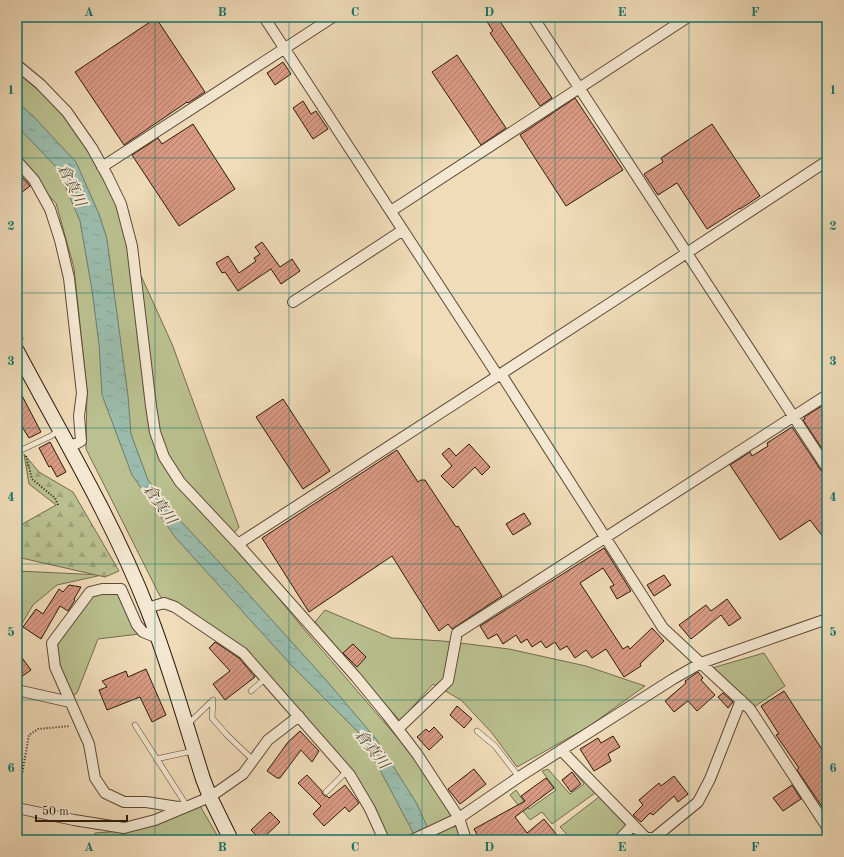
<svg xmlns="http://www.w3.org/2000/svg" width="844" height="857" viewBox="0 0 844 857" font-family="'Old Standard TT','Noto Serif JP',serif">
  <defs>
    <pattern id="forest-firs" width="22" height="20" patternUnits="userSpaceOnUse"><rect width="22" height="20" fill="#bac08f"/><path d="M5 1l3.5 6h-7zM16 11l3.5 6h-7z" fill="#a0a47a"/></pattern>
    <pattern id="water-ripples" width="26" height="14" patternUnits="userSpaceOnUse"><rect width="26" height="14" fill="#9bbcac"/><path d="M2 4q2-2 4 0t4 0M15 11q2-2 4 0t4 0" fill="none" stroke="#86a193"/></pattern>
    <pattern id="building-hatch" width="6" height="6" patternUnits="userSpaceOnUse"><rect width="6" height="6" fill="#d99a84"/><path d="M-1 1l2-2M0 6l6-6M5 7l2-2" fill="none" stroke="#b07d6a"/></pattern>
  </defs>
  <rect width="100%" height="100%" fill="#f0dcb9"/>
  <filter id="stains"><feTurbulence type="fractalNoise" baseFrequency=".005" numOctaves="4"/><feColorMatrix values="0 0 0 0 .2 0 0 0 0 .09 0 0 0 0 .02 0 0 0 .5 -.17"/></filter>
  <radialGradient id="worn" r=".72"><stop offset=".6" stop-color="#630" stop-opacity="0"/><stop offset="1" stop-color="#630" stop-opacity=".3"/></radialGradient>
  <path fill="#bac08f" stroke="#746c4e" d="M17 72 69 116 121 204 133 258 172 344 239 527 231 537 218 524 303 628 434 780 462 840H385L350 775 243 653 166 604 160 596 86 449 87 390 74 268 56 203 17 163Z
    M17 571 102 575 57 585 33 605 21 625 17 620Z
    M121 589 139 634 98 639 77 693 69 699 52 643 90 592Z
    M325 610 392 638 443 641 509 649 586 666 645 686 588 727 517 767 492 733 461 700 433 684 400 721 315 622Z
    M764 653 785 686 754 707 712 668Z
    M567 759 595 793 552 824 542 812 530 820 510 795 516 790 529 809 556 790 542 771 548 769 570 794 584 784 565 761Z
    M599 797 642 840H572L560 827Z
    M200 806 220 840H94L95 833 122 831Z"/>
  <path fill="url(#forest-firs)" stroke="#746c4e" d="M24 454 39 472 73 492 119 571 105 577 17 557V527L56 505 29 484Z"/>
  <path fill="url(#water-ripples)" stroke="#6f7a6c" d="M17 102 33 116 76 162 99 214 107 239 128 396 131 434 148 480 174 514 234 578 326 680 376 739 417 804 433 840H417L362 736 292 666 175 537 132 475 102 395 99 344 92 290 80 221 58 169 17 126Z"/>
  <path fill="url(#building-hatch)" stroke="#2d180c" d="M484 17H497L552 98 540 106 490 33 493 31Z
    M156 18 205 92 188 103 187 102 124 145 75 72Z
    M457 55 506 128 481 145 432 72Z
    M283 62 291 74 275 85 267 73Z
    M575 98 623 170 566 206 520 135Z
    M303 101 311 114 316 111 328 129 313 139 293 108Z
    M193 124 235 189 179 226 132 155 158 138 162 144Z
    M712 124 760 196 740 209V208L707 229 677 183 658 195 644 174 663 162 661 158Z
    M23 178 30 186 17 196V183Z
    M262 242 280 267 292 259 300 271 281 284 271 269 238 291 225 272 222 273 216 263 228 256 239 273 256 261 254 258 260 254 255 247Z
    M17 386 41 432 29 438 21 425 17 427Z
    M283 399 330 471 303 489 256 417Z
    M827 403V456L803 420 805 419 804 417Z
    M792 427 822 472 827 474V542L810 520 780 540 730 465 750 452 752 456 768 446 767 443Z
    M50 442 66 472 57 477 51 466 49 467 39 448Z
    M469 444 490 467 482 475 475 467 453 488 441 476 452 466 442 454 449 448 456 456Z
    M397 450 418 482 421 480H425L456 527 458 526 502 596 452 629 448 624 439 631 392 556 309 612 262 538Z
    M524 513 531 524 513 535 506 524Z
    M604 548 631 591 617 599 610 587 614 585 603 568 580 583 623 649 628 646 630 649 652 628 664 641 640 664 641 666 624 677 606 649 592 658 586 650 575 658 567 646 560 650 555 642 546 648 541 641 532 647 527 639 521 643 516 635 503 644 497 634 488 639 480 626Z
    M664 575 671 585 654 596 647 585Z
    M69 585 81 587 74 599 75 600 68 611 60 606 41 639 23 627 36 609 43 614 59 589 63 592Z
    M727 599 741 618 729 626 721 615 691 639 679 625 706 605 711 611Z
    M215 642 239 658 255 677 225 700 213 684 230 671 209 648Z
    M353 644 366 657 357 667 343 653Z
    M17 651 31 670 17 680Z
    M146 669 166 715 152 722 140 697 107 710 99 690 107 687 102 681 126 671 128 677Z
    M698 672 703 678 701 680 715 695 697 711 688 701 674 712 665 701 686 683 685 681Z
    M784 691 827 757V814L797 770 799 768 776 735 779 734 761 706Z
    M723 693 733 702 728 708 718 697Z
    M457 706 472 719 464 728 450 715Z
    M434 727 443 737 429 750 417 737 426 729 429 732Z
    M300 731 319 751 312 762 301 750 280 778H277L267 771 288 742Z
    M613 736 620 747 608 754 611 761 594 771 580 749 598 738 601 743Z
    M474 769 486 784 460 804 448 789Z
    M572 772 581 784 571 792 562 780Z
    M307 775 322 791V793L325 796H327L329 798 345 785 359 803 349 812 345 807 324 826 313 814 321 806 298 783Z
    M674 776 688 794 678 802 674 796 653 815 650 813 641 822 633 815 643 805 639 800 659 783 661 786Z
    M546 778 554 788 515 817 527 833 544 819 561 840H480L474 829 525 801 521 796Z
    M792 785 801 799 783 811 773 798Z
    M270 812 280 822 261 840 251 830Z"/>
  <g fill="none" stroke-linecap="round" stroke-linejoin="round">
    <defs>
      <path id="lane" d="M17 452 51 436 59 430
        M251 691 266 678
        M213 700 212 718 227 735 253 760
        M135 725 187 806
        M187 725 213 700
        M477 731 495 746 519 777
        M156 759 193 751
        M326 792 347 771"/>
      <path id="street" d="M264 17 498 376
        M533 17 827 468
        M17 65 40 84 67 112 92 148 108 177 121 204 132 246 151 406 155 432 164 457 180 482 238 544 356 677 388 716 417 754 459 818 466 840
        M17 161 34 180 50 209 60 240 69 278 82 393 79 416 81 441 68 448
        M102 167 333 17
        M391 211 688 17
        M293 302 403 230
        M501 374 663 628 750 709 827 827
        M238 544 615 300 827 161
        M147 608 164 603 175 607 243 653 350 775 370 809 384 840
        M158 638 143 632 137 625 121 589H102L90 592 52 643 55 667 89 744 95 778 105 793 124 802H146L178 807 187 806
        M17 690 70 702
        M398 729 448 681 457 633 827 395
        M561 750 646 838H654L698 802 710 779 741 700
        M17 808 74 820 124 828 155 820 210 797 243 774 268 740 299 716
        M412 840 459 818 519 777 673 679 701 663 827 619
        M619 840 633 825"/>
      <path id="secondary" d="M17 351C62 436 112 519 147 608 169 664 185 722 203 779L210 797 231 840"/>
    </defs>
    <use href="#lane" stroke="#5e4937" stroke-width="6"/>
    <use href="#street" stroke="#5e4937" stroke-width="12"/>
    <use href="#secondary" stroke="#2d180c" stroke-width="16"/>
    <path stroke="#2d180c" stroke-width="2" stroke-dasharray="1 2" stroke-linecap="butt" d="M17 328 23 339
      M26 456 32 479 55 498 58 505
      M17 776 21 777
      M17 789 21 780 29 735 38 729 70 726"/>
    <use href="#lane" stroke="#f5e8d2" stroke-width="5"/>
    <use href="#street" stroke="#f5e8d2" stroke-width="10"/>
    <use href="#secondary" stroke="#f5e8d2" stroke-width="14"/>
  </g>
  <path fill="none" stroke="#0f766e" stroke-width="1" stroke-opacity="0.55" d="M155 17V840M289 17V840M422 17V840M555 17V840M689 17V840M17 158H827M17 293H827M17 428H827M17 564H827M17 700H827"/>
  <g text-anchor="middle" stroke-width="4" stroke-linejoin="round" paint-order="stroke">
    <g font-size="15" font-style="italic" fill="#545144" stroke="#f5e8d2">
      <text transform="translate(72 185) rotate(64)" y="5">倉真川</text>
      <text transform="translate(160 504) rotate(55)" y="5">倉真川</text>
      <text transform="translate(372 749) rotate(52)" y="5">倉真川</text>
    </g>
  </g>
  <rect width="844" height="857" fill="none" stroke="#f0dcb9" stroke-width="44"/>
  <path d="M36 815v6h91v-6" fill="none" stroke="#2d180c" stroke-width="2"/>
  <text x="42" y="815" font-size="12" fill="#2d180c" stroke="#f5e8d2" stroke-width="3" paint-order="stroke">50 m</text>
  <rect x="22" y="22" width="800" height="813" fill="none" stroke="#0f766e" stroke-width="1.5"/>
  <g font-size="13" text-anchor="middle" font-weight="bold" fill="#0f766e">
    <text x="89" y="16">A</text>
    <text x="222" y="16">B</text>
    <text x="355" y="16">C</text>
    <text x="489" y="16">D</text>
    <text x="622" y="16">E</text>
    <text x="755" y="16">F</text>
    <text x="11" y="94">1</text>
    <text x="833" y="94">1</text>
    <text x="11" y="230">2</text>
    <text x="833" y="230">2</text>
    <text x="11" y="365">3</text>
    <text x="833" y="365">3</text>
    <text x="11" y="501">4</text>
    <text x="833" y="501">4</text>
    <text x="11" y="636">5</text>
    <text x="833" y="636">5</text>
    <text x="11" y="772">6</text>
    <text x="833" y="772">6</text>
    <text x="89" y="851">A</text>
    <text x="222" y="851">B</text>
    <text x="355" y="851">C</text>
    <text x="489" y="851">D</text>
    <text x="622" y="851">E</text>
    <text x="755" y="851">F</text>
  </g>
  <rect width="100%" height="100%" filter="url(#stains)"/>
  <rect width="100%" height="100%" fill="url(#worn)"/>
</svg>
